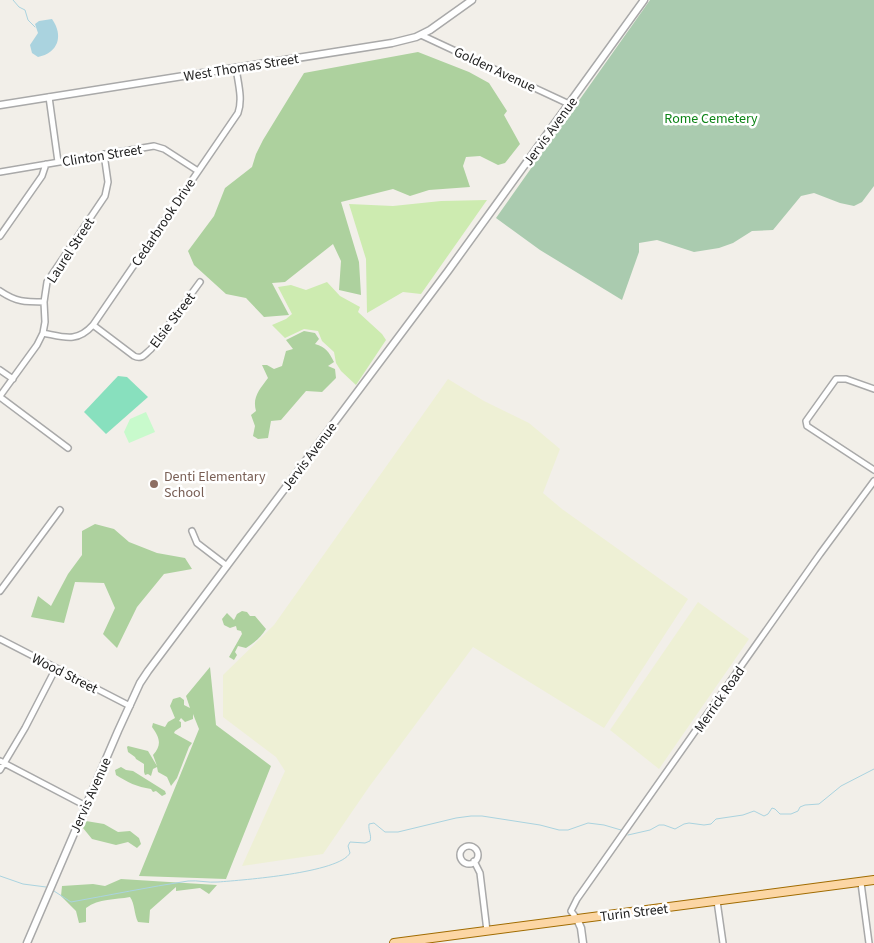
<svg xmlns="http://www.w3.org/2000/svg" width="874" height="943" viewBox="0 0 874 943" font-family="'Source Sans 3',sans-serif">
  <rect width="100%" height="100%" fill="#f2efe9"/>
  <path fill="#eef0d5" d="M448 379 484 401 529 423 560 449 543 493 562 509 688 599 604 728 473 647 369 787 323 854 242 866 285 771 276 757 223 717V675L274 625Z
    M698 602 749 639 659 769 610 730Z"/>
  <path fill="#cdebb0" d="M487 200 421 294 403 292 367 313 366 259 349 204 393 206 441 201Z
    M327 282 340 296 360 307 358 312 382 334 386 340 356 385 341 371 336 363 334 352 322 341 318 331 304 329 285 338 272 325 286 319 292 314 278 287 291 285 306 290Z"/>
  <path fill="#add19e" d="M418 52 469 72 489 83 507 111 504 115 520 144 505 163 498 165 480 156 466 157 463 166 470 187 429 190 410 196 393 189 341 202 359 262 361 295 339 290 341 261 333 244 285 282 272 283 289 315 264 317 246 298 226 294 194 265 188 251 214 216 225 188 252 167 256 154 263 140 304 73Z
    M304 331 315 333 319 339 315 344C326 347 329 352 334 362L328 366 335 369 336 378 322 392 306 391 281 420 271 421 268 438 258 439 253 436 255 426 251 415 256 411C252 397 260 389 268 378L262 365H267L274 369 282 366 286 351 293 349 286 340Z
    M95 524 114 529 129 542 157 553 185 558 192 569 164 574 137 607 117 648 103 634 115 608 104 583 75 582 64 623 31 617 38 596 51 606 68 574 82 555V531Z
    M242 611 247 612 250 616H255L266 629C261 637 254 643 246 648L238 646 235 652 237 655 234 660 229 657 242 634 241 631 237 630 236 626 230 628 224 625 222 619 227 613 234 620 237 614Z
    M210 667 216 725 271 766 226 879 139 876 199 729 193 714V719L185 722 181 718 179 721 181 722V727L175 731 174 733 192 743 189 747 177 778 171 786 167 777 158 772 157 767 153 769 151 776 148 774 145 775 144 772V764L136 759 135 757 128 752 127 747 128 746 148 751 157 766 153 755C162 745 160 738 152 727L153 723 165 727 168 722 175 718 170 706 173 699 180 697 184 700V705L190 708 186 696Z
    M121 767 126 770 133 771 165 791 166 794 162 796 156 791 153 792 151 789C137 787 127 782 116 775L115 770Z
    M86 821 104 824 118 832 130 831 139 838 141 844 137 848 128 842 116 845 92 839 83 828Z
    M121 879 217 885 209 894 200 888 176 891V887L150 910 149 923 138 922C134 914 135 904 130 897 115 900 99 898 86 908V922L79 923 76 911 61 896 62 886 93 884 105 886Z"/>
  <path fill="#aacbaf" d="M650 0H874V186L862 202 854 206 840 203 814 193 801 196 773 230 752 231 733 243 719 248 694 252 657 240 639 243V252L622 300 540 250 496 218Z"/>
  <path fill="#c8facc" d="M146 412 155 432 129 443 124 432 130 419Z"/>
  <path fill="#88e0be" d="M118 376 127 377 148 397 106 434 84 412Z"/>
  <path fill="#aad3df" d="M52 19C64 36 58 53 38 57L32 53 30 45 38 33 35 24 39 21Z"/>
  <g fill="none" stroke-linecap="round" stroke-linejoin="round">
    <path stroke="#aad3df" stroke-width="1" d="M13 0 19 7 25 10 28 20 35 27
      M628 835 650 830 659 825H664L675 829 684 824 689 823 704 825 711 824 716 819 743 815 754 811 764 816 768 814 772 808 775 809 780 814H791L798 811 800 807 805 805 819 804 841 786 874 769
      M0 876 23 884 46 887
      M54 891 71 902C110 895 149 887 188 881 198 880 208 883 218 882 243 880 339 873 350 853L348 846 350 842 365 843 370 841C372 835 368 831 369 824L374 823 385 832H398L456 818 471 816H482L540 825 559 830H568L588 823 604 825 621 830"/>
    <defs>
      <path id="minor" d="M421 35 569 104
        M49 97 58 162
        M0 172 154 146 164 149 198 171
        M0 236 42 176 46 164
        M0 291C16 302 25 302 44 302
        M93 325 134 356C142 360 145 354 151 349L200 282
        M43 333C64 337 77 343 93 325L238 113C243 99 238 83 236 68
        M0 370 13 379
        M874 389 846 379H836L806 421 807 426 874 470
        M0 396 37 345 43 333 45 322 44 302 47 282 105 196 108 182 104 154
        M0 397 68 448
        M192 531 197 543 227 566
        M0 591 60 510
        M0 639 130 706
        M0 761 86 806
        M0 770 25 728 56 668
        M460 855a9 9 0 1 1 18 0a9 9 0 1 1-18 0Z
        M474 861 480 873 487 931
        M861 883 869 943
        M717 901 723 943
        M577 919 571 911 577 899 820 554 874 481"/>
      <path id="tertiary" d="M0 105 392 43 416 37 430 30 472 0
        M577 919 581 928 583 943
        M27 943 118 731 140 683 148 671 448 271 644 0"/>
      <path id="primary" d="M394 943 874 880"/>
    </defs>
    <use href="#minor" stroke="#a9a9a9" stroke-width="8"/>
    <use href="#tertiary" stroke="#a9a9a9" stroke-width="9"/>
    <use href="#primary" stroke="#a06b00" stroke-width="10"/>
    <use href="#minor" stroke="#fff" stroke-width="5"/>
    <use href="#tertiary" stroke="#fff" stroke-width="6"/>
    <use href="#primary" stroke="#fcd6a4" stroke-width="8"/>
  </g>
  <circle fill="#8d6e63" stroke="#fff" stroke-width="2" cx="154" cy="484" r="5"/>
  <g text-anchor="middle" stroke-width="5" stroke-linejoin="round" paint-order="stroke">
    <g font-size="14" fill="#222" stroke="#fff">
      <text transform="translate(241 67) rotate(-9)" y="5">West Thomas Street</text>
      <text transform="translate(495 69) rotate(25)" y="5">Golden Avenue</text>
      <text transform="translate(550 131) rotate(-54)" y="5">Jervis Avenue</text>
      <text transform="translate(102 155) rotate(-9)" y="5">Clinton Street</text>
      <text transform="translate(163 222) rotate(-56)" y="5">Cedarbrook Drive</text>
      <text transform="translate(70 250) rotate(-57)" y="5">Laurel Street</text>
      <text transform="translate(172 320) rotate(-53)" y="5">Elsie Street</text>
      <text transform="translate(309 456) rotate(-53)" y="5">Jervis Avenue</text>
      <text transform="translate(65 673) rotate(27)" y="5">Wood Street</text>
      <text transform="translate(719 699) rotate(-55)" y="5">Merrick Road</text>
      <text transform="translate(90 795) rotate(-66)" y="5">Jervis Avenue</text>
      <text transform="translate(634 912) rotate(-7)" y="5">Turin Street</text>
    </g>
    <g font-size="14" fill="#0c8416" stroke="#fff">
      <text x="711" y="123">Rome Cemetery</text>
    </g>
    <g font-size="14" fill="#785e54" stroke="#fff" text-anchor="start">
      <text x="164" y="481">Denti Elementary<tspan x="164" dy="16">School</tspan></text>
    </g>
  </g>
</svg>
